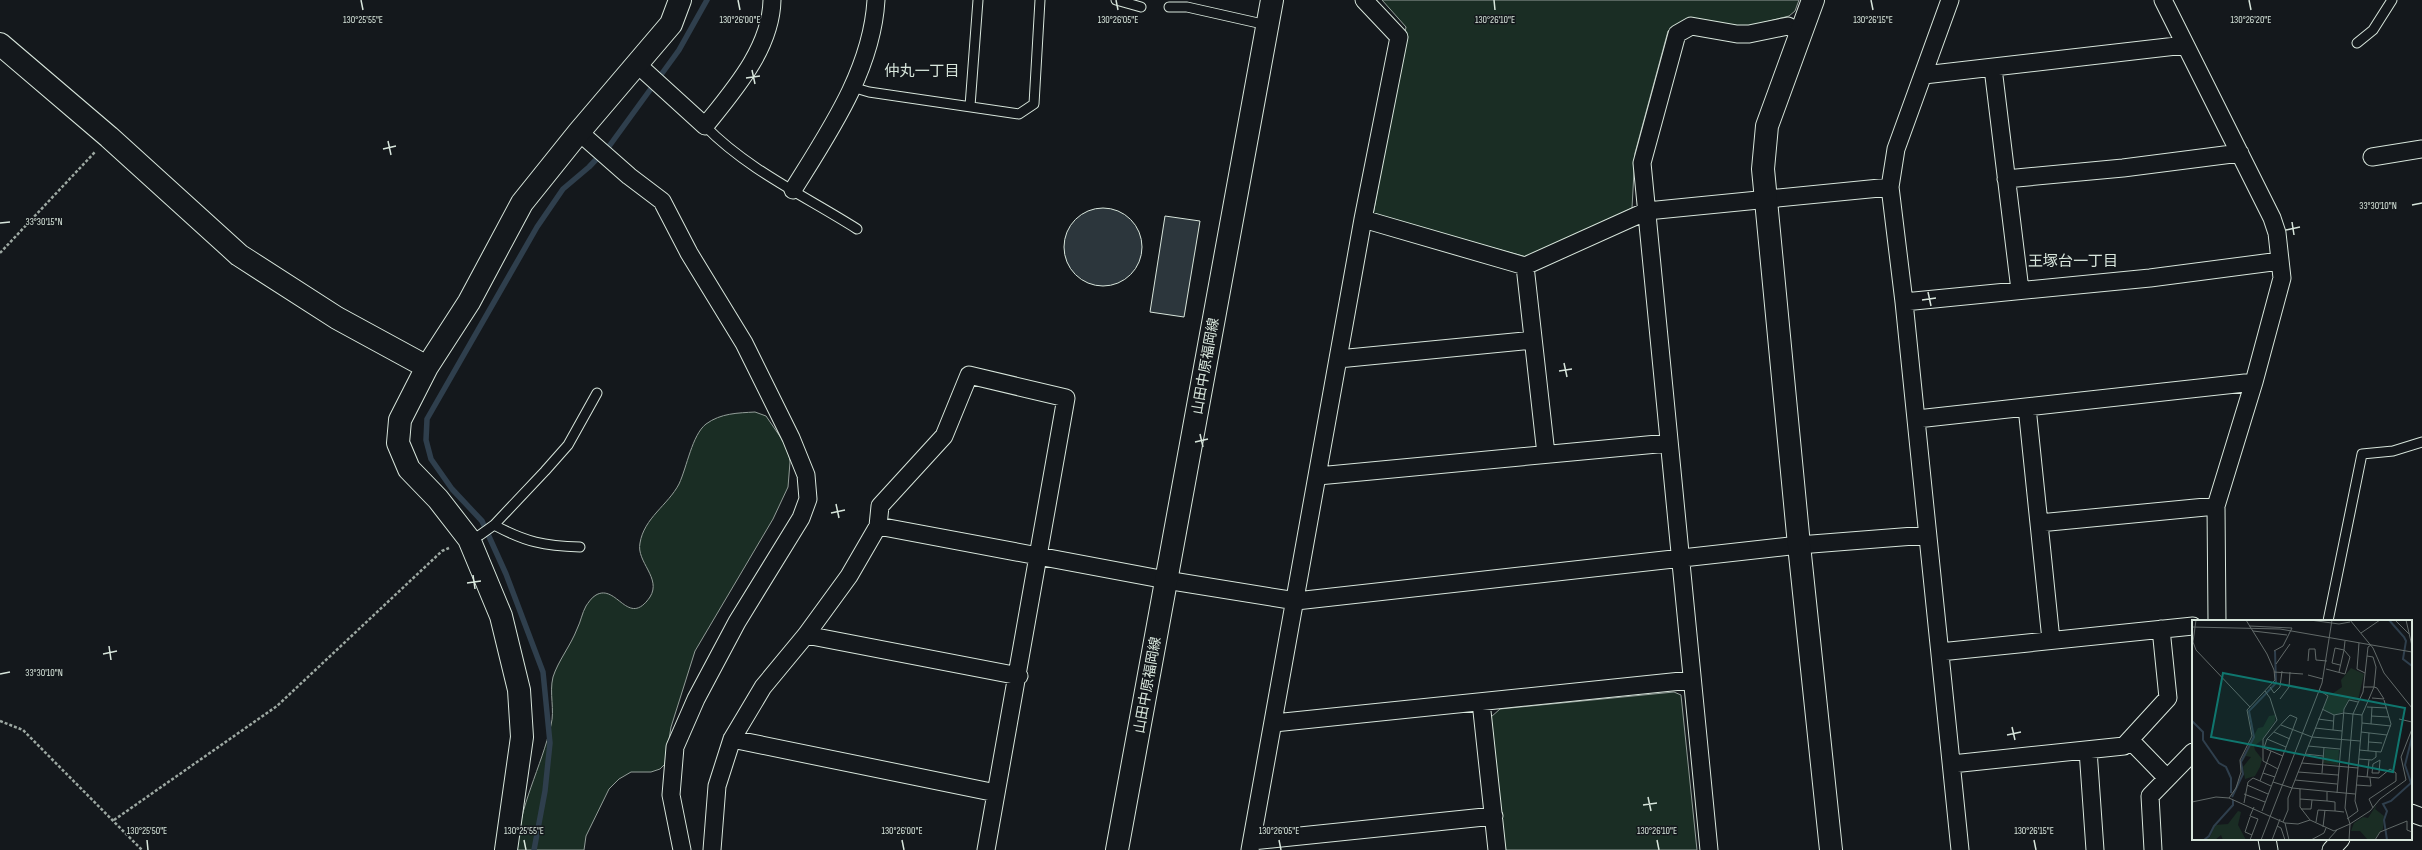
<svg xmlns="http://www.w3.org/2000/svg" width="2422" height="850" viewBox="0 0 2422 850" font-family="'Sofia Sans Condensed','Noto Sans JP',sans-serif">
  <rect width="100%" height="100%" fill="#14181c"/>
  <path fill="#1a2d24" stroke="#939e99" d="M1382 0H1799L1795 11 1789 16 1746 27 1686 21 1668 31 1635 153 1632 208 1530 258 1373 215 1406 27Z
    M755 412 766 416 788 448 790 462 788 487 773 519 695 651 671 727 665 764 660 769 651 772H631L619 779 609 789 586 836 584 850H517C518 808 542 766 551 725 555 710 549 693 553 677 558 661 571 645 577 629 581 621 582 613 586 606 588 603 592 597 596 595 617 583 628 629 650 597 662 578 636 562 640 543 644 518 668 505 679 484 687 467 692 435 706 424 721 413 738 413 755 412Z
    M1674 692 1681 695 1697 850H1505L1491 717 1500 709Z"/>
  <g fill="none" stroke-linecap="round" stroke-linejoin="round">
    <path stroke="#2f3f4d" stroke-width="5.5" d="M534 850 545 791 550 743 543 672 506 574 482 521 452 489 431 459 426 440 427 419 537 227 563 189 589 167 610 145 679 50 707 0"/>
  </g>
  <path fill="#2c363c" stroke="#d8e6dc" d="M1064 247a39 39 0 1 1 78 0a39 39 0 1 1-78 0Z
    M1165 216 1200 221 1184 317 1150 312Z"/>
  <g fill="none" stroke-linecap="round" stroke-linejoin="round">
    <defs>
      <path id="lane" d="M1116 0 1141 7
        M1169 7H1187L1267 25
        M2357 43 2373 30 2392 0
        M852 87 869 92 1019 114 1034 104 1040 0
        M970 106 978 0
        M705 126C748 170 805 196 857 229
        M494 525C526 542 544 546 580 547
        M469 539 480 535 494 525 545 471 568 445 597 393
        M2328 621 2362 454 2393 451 2422 442"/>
      <path id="street" d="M1950 0 1896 149 1890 187 1904 302 2150 278 2280 261
        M638 65 705 126C734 90 771 48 772 0
        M1993 68 2020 290
        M1924 75 2185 45
        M579 132 629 176 662 201 689 253 744 343 791 438 806 475 808 499 801 518 737 622 696 699 675 747 671 795 682 850
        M2372 157 2422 149
        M2006 179 2123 168 2240 153
        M793 190C829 132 872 70 876 0
        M1363 219 1525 266 1546 454
        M1525 266 1647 211 1890 187
        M1904 302 1960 850
        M1338 359 1533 340
        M2027 407 2051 640
        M1917 419 2254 382 2282 278 2277 233 2272 218 2163 0
        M1318 476 1668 443
        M2039 523 2216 506
        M878 526 1166 580 1296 601 1799 545 1927 535
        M2217 621 2216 506 2254 382
        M806 635 1019 676
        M1940 652 2193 626
        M1481 702 1497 850
        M1274 723 1691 680
        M732 739 996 793
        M2130 740 2167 778
        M2088 750 2095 850
        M1952 764 2124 746 2168 698 2161 629
        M2411 813 2422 817
        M2267 839 2269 850
        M1252 841 1494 816
        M712 850 717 786 732 739 763 687 806 635 849 576 878 526 880 506 944 436 969 375 1066 398 986 850
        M1250 850 1363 219 1399 37 1364 0
        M1709 850 1642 163 1677 34 1691 26 1737 34H1749L1788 26 1800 32
        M2153 850 2150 796 2193 752
        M2331 850 2341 839"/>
      <path id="secondary" d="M1813 0 1767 126 1763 169 1799 545 1831 850
        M0 44 109 137 239 255 337 318 427 367
        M506 850 522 737 519 690 501 616 469 539 438 499 409 469 398 443 400 420 427 367 469 302 522 203 579 132 671 24 680 0
        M1117 850 1272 0"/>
    </defs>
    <use href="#lane" stroke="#d8e6dc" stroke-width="11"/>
    <use href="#street" stroke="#d8e6dc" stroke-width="19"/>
    <use href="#secondary" stroke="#d8e6dc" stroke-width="24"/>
    <path stroke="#9da8a2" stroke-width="2.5" stroke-dasharray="3 2" stroke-linecap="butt" d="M0 253 95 152
      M0 721 23 730 142 850
      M114 820 277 706 442 551 449 548"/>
    <use href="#lane" stroke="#14181c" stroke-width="9"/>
    <use href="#street" stroke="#14181c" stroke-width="17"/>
    <use href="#secondary" stroke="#14181c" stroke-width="22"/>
  </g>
  <path fill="none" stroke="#d8e6dc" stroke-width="1.5" d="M361 0 363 10M738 0 740 10M1116 0 1118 10M1494 0 1495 10M1871 0 1873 10M2249 0 2251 10M752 70 755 84M746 78 760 76M388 141 391 155M383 149 396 146M2412 205 2422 203M2292 222 2294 235M0 223 10 222M2286 230 2300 227M1928 292 1931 306M1922 300 1936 298M1564 363 1567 377M1559 371 1572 369M1200 434 1203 447M1195 442 1208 439M836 504 839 518M831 513 845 510M473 575 475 589M467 583 481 581M109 646 111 660M103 654 117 651M0 674 10 672M2012 727 2015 740M2007 735 2021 732M1648 797 1651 811M1643 805 1657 803M147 840 148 850M524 840 526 850M902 840 904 850M1279 840 1281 850M1657 840 1659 850M2034 840 2036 850"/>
  <g text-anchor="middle" stroke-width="3" stroke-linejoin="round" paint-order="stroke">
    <g font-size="14" fill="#d8e6dc" stroke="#14181c">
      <text transform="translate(1205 366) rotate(-80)" y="5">山田中原福岡線</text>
      <text transform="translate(1147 685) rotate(-80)" y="5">山田中原福岡線</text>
    </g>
    <g font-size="15" fill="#d8e6dc" stroke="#14181c">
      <text x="922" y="76">仲丸一丁目</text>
      <text x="2073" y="266">王塚台一丁目</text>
    </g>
  </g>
  <g transform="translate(2192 620)">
    <rect width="220" height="220" fill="#14181c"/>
    <path d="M159 48 172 54 166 80H156L151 92 142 95 131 89 136 76 134 72 140 74 150 67 149 60ZM83 95V101L70 120 62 126 63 130 70 139 68 147 63 156 53 159 51 147 59 137 54 136 51 141 50 138 66 108 71 107 77 96ZM133 129 147 130 146 145 131 143ZM185 184 183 189 192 196 191 209 182 220H176L168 211H159L162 203 171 197 176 198ZM46 191 49 192 46 205 54 220H31L29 215 23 220H13L18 217 23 205 36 204Z" fill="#1a2d24"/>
    <path fill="none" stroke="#2f3f4d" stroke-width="2" d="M197 0 212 17 214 21 211 39 220 46M0 101 11 112V120L27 143 34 147 39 158V173M40 177 51 154 49 142 62 117 57 91 84 63 83 31M12 220 17 216 22 206 41 185V180M195 220 192 200 195 191 191 184 199 181 219 163 213 145 220 117"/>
    <path fill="none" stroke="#626a69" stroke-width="1" d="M4 0 1 22 4 30 58 87M118 0 147 4 158 2M158 0 181 28 192 53 220 88M203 0 217 14M214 0 220 26M57 6 100 8 91 26 82 31M0 7 88 9 220 32M61 11 95 15M169 13 188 0M167 23 165 49 173 53M116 41 117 29H123L124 40 135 41M84 44 98 24M134 49 153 54 158 37 152 30 153 21M82 52 111 54M147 52 152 30 143 28 140 43 148 45M116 55 131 59M78 67 82 73 88 67 90 51M172 67H182L184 47 181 37 175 36M73 71 78 78 85 100 71 119V141L86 149M180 78 192 79 185 68 182 67 170 95V103L199 106M88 79 97 67 98 52M175 87 195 88M130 89 142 95 141 110M142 95 152 93 170 95M179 96 197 97M126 99 141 101M207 99 220 102M179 104 180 87M89 105 120 117 168 121M123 108 150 111M82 112 98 119M169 112 195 115 199 104 192 80M75 119 94 127M177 122 190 123M116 126 148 129M167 130 189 132 195 115M176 131 177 113M113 134 131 136M167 139 180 140 184 137V132M188 140 187 153H180L181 144ZM110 143 166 148M106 152 146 155M71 153 83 157M130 153 132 127M165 156 187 158 198 149 204 153V161L177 179 181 188M175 157 177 140M103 160 145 164M68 161 79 166M81 162 100 168 163 174M55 165 76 174M164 165 179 166 178 158M108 169V187L118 200M135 172V181L143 182V191L152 192M145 173 152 89 157 80 166 82M52 174 73 182M37 178 44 168 49 152 48 140 60 116 55 90 83 60 82 50 75 34 54 0M108 179 135 181M0 182 24 177 37 178 93 203 106 204 118 200 142 211 158 204 153 188 161 94 171 72 176 27 179 25M52 183 56 162 61 158 68 161 79 131 91 136M109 189H119L120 180M70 191 105 98 98 95 75 119 72 128 79 131M58 197 53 212 60 215M155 199 166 191 163 181 170 103M91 202 96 190V178L136 76 127 70M124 202 126 190 143 191M93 203 97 220M85 206 89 208 93 220M131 207 133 190M58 220 66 199 58 196 62 187M69 220 130 63 140 0M80 220 88 199M119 220 132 213 134 208M136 220 145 210M157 220 158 204 178 191 188 179 214 160 209 137 220 109M183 220 188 212 215 201V210L220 212"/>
    <path fill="#0f766e" fill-opacity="0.15" stroke="#0f766e" stroke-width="2" d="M31 53 213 88 201 152 19 117Z"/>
    <rect width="220" height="220" fill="none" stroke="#d8e6dc" stroke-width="2"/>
  </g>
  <g font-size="10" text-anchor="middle" fill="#d8e6dc" stroke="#14181c" stroke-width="3" stroke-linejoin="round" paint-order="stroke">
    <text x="363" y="23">130°25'55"E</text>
    <text x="740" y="23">130°26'00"E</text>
    <text x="1118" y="23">130°26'05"E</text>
    <text x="1495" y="23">130°26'10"E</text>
    <text x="1873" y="23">130°26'15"E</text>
    <text x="2251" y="23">130°26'20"E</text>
    <text x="2378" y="209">33°30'10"N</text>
    <text x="44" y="225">33°30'15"N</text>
    <text x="44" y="676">33°30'10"N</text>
    <text x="147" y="834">130°25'50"E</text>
    <text x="524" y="834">130°25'55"E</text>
    <text x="902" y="834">130°26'00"E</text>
    <text x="1279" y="834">130°26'05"E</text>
    <text x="1657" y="834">130°26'10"E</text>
    <text x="2034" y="834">130°26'15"E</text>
  </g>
</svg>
